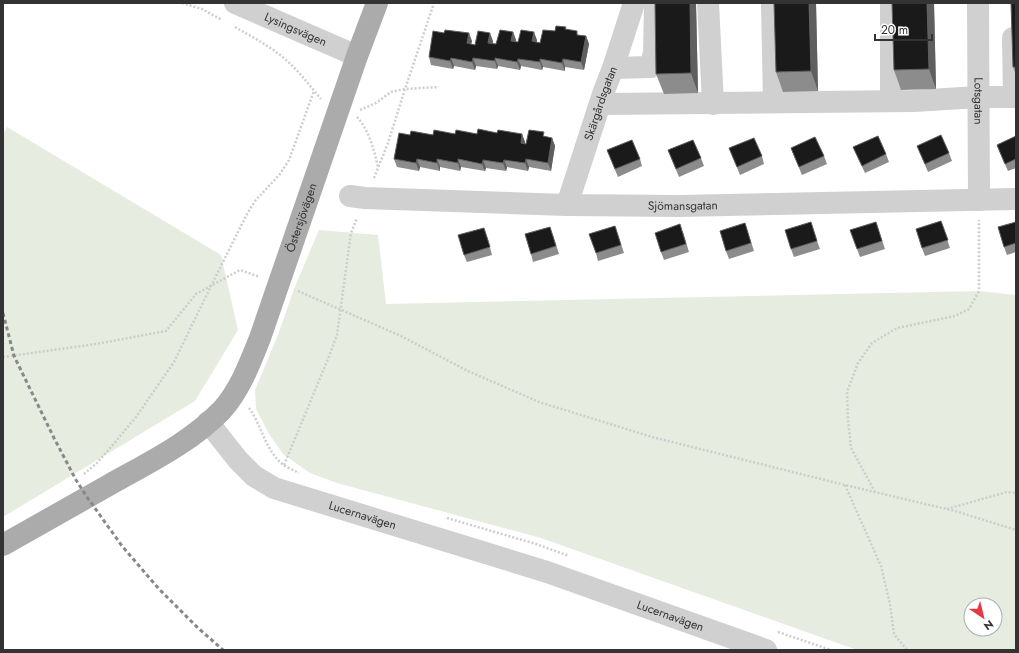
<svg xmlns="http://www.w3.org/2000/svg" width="1019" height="653" viewBox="0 0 1019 653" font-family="Jost,sans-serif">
  <rect width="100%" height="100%" fill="#fff"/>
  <path fill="#e6ecdf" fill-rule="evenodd" d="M7 127 221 255 238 330 195 401 3 517V135Z
    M319 230 378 235 386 304 979 291 1016 295V650H857L541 538 337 483 310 473 283 454 269 434 256 409 255 390 278 335 294 289ZM971 605H995V629H971Z"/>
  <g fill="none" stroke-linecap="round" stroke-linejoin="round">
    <path stroke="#cdcdcd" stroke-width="2.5" stroke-dasharray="2 2" stroke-linecap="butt" d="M182 3 202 9 222 20
      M235 27C252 37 270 46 285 59 299 71 309 85 321 99
      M360 110 376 103 391 92 405 89 439 87
      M357 117C369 130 374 150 378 167
      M374 178 388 143 405 89 434 3
      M298 291 401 336 468 371 539 402 652 437 845 485 955 511 1016 530
      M3 357 96 344 166 331 196 294 240 270 260 277
      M249 408C261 424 265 448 280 462 285 467 293 470 299 473
      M284 465 328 359 337 335 351 233 357 218
      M84 474 97 463 111 447 136 417 174 362 211 286 247 214 255 201 280 174 289 160 314 91
      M845 485 881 566 890 604 894 634 907 650
      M875 492 851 448 848 419 847 392 858 363 872 343 897 328 955 316 969 309 979 291V220
      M947 509 1007 492 1016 493
      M447 518 536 544 569 556
      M778 632 831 650"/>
    <g stroke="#d0d0d0" stroke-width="22">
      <path id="s1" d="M235 3 357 56"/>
      <path d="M708 3 713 104"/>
      <path d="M891 3V101"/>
      <path id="s2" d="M978 3 979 200"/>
      <path d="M772 6 774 102"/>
      <path d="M1013 38 1014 97"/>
      <path d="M613 68 651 67 654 52 655 7"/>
      <path d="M600 104 914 101 978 97H1016"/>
      <path id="s3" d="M350 196 365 198 567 205 679 206 1016 199"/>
      <path id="s4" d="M567 205 604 91 613 68 634 3"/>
      <path id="s5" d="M208 422 238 460 254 476 274 488 547 572 766 650"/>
    </g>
    <path stroke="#ababab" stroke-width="22" id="s6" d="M3 545C38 525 73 505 109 485 148 463 190 443 222 410 240 390 250 363 260 338L357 56 377 3"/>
    <path stroke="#888" stroke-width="3" stroke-dasharray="4 3" stroke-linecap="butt" d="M3 313 14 356 54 438 76 480 87 497 122 546 159 589 198 628 223 650"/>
  </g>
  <path fill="#8c8c8c" d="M655 3H696L698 93 664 94 656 74Z
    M816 3 818 91 783 92 776 72Z
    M934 3 936 89 901 90 894 70Z
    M1016 3V75L1013 67Z
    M566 27V29L579 35 586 36 589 44 584 70 565 67V71L543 67 542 70 521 66 520 70 498 66 497 69 476 66 475 70 454 66 453 69 431 65 429 57 472 41 471 44 475 45 493 41V44H496L513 32 516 40 515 42H518L537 40V42L540 43 555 31Z
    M477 134H522L525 142V143L526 144 545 137 552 138 555 146 551 171 529 167 528 171 507 167 506 171 486 168 485 171 461 167 460 171 440 167V171L420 167 419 171 397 167 394 159 410 135Z
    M1016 136V168L1008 171 1000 153 997 145Z
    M917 146 949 153 952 161 928 172Z
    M853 147 886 154 889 162 865 173Z
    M729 148 762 156 764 164 740 175Z
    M791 148 824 156 827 164 802 175 794 156Z
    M607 150 640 159 642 166 618 177Z
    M668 150 701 158 704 166 679 177Z
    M941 221 950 248 925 256 922 248Z
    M876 222 885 249 860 257 857 249Z
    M1016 222V252L1007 255 1004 247Z
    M745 223 754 251 729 259 726 251Z
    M615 226 624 253 598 261 596 253Z
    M813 230 820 249 794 257 791 249Z
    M683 232 689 252 664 260 661 252Z
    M553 235 559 254 533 262 531 254Z
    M487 236 492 255 467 262 464 255Z"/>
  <path fill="#5f5f5f" d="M690 3H696L698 93 691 73Z
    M809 3H816L818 91 811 71Z
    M927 3H934L936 89 929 69Z
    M513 32 516 40 513 49 511 41Z
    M534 32 537 40 535 49 532 41Z
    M469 33 472 41 469 51 467 43Z
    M490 33 493 41 491 51 488 43Z
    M586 36 589 44 584 70 581 62Z
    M451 58 454 66 453 69 450 61Z
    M473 58 476 66 475 70 472 62Z
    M495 58 498 66 497 69 495 61Z
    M518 59 521 66 520 70 517 62Z
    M540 59 543 67 542 70 540 62Z
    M563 59 565 67V71L562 63Z
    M522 134 525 142 524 150 521 143Z
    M552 138 555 146 551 171 548 163Z
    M417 159 420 167 419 171 416 163Z
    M437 159 440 167V171L437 163Z
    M458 159 461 167 460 171 458 163Z
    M526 159 529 167 528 171 525 163Z
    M483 160 486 168 485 171 482 164Z
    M504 160 507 167 506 171 503 163Z"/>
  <path fill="#1a1a1a" stroke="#5f5f5f" d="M655 3H690L691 73 656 74Z
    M774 3H809L811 71 776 72Z
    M892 3H927L929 69 894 70Z
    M1011 3H1016V67H1013Z
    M556 26 566 27 565 29 577 31V35L586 36 581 62 563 59 562 63 540 59V62L518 59 517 62 495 58V61L473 58 472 62 451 58 450 61 429 57 433 31 444 33 445 30 469 33 467 43 475 45 478 31 490 33 488 43 496 44 500 30 513 32 511 41 518 42 521 30 534 32 532 41 540 43 543 30 555 31Z
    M478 129 497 133 498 130 522 134 521 143 526 144 529 130 544 132 543 136 552 138 548 163 526 159 525 163 504 160 503 163 483 160 482 164 458 159V163L437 159V163L417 159 416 163 394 159 399 133 410 135 411 131 433 135 434 130 455 134 456 130 477 134Z
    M941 135 949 153 925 164 917 146Z
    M878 136 886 154 862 166 853 147Z
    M1016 136V159L1005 164 997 145Z
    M815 137 824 156 799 167 791 148Z
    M754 138 762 156 737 167 729 148Z
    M632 140 640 159 615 169 607 150Z
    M693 140 701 158 676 169 668 150Z
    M941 221 948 240 922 248 916 229Z
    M811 222 817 241 791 249 785 230Z
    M876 222 882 241 857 249 850 230Z
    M1016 222V243L1004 247 998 227Z
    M745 223 751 243 726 251 720 231Z
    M680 224 686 244 661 252 655 233Z
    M615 226 621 245 596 253 589 234Z
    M550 227 556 246 531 254 525 234Z
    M484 228 490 247 464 255 458 235Z"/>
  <g text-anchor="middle" stroke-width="4" stroke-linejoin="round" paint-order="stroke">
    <g font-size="12" fill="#333" stroke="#fff">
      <text dy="4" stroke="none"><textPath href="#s1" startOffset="66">Lysingsvägen</textPath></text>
      <text dy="4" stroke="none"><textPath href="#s2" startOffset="98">Lotsgatan</textPath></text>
      <text dy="4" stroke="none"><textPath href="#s4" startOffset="107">Skärgårdsgatan</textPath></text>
      <text dy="4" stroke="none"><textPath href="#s3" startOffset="333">Sjömansgatan</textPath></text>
      <text dy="4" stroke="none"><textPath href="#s6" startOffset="467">Östersjövägen</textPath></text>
      <text dy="4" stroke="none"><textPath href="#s5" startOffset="187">Lucernavägen</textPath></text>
      <text dy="4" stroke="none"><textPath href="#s5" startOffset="511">Lucernavägen</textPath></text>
    </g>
  </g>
  <rect width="1019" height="653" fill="none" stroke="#333333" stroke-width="8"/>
  <g transform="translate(983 617) rotate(145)"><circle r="19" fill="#ffffff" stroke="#adadad"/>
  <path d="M0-3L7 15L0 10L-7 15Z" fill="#e63946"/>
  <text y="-6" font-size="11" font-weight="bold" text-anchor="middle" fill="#333333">N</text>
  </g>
  <path d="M875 34v6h57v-6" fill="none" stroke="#333333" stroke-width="2"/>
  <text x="881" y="34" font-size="12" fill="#333333" stroke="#ffffff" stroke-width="3" paint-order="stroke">20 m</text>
</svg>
